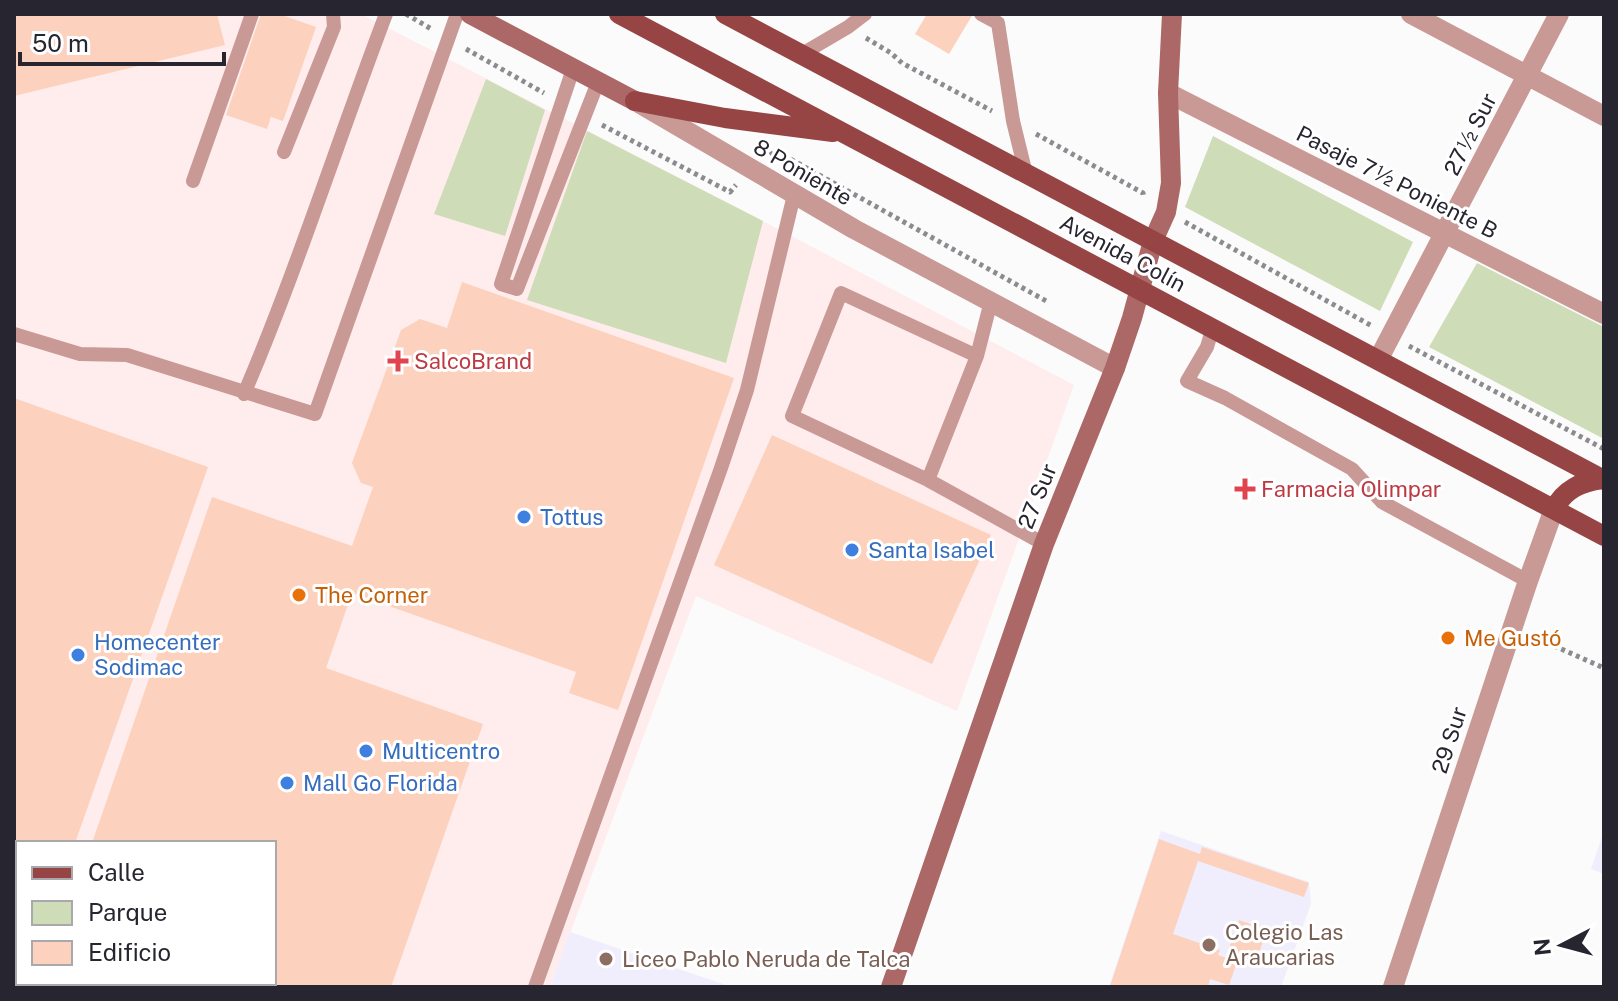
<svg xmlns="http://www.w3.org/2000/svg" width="1618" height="1001" viewBox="0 0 1618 1001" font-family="'Public Sans',sans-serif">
  <rect width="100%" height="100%" fill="#fbfbfb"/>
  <path fill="#feedec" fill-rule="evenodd" d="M14 14H361L763 221 1074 385 957 711 696 596 550 987H14ZM18 843H274V983H18Z"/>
  <path fill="#f0eefc" d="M1161 831 1309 882 1311 904 1281 987H1109Z
    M1604 831V874L1591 869Z
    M570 932 732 987H550Z"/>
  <path fill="#cedcb7" d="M486 79 545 110 505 236 434 214Z
    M587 131 763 221 726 363 527 300Z
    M1213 136 1413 242 1380 311 1185 207Z
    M1477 263 1604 327V439L1429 347Z"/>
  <path fill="#fcd1bd" d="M16 14H217L225 45 14 96V15Z
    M261 14H279L316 27 283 121 271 117 267 129 226 115Z
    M927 14H973L949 54 915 34Z
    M462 282 734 378 618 710 569 693 576 672 352 593 326 668 483 724 391 987H42L43 983H274V843H92L212 497 352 546 373 487 361 483 352 463 401 330 420 319 447 328Z
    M14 398 208 467 75 843H18V983H25L24 987H14Z
    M772 435 991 535 932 664 714 565Z
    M1159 839 1200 854 1202 847 1309 883 1304 897 1198 861 1173 934 1220 950 1218 955 1237 962 1229 985 1210 979 1208 987 1110 986Z
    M1239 920 1267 930 1255 964 1227 954Z"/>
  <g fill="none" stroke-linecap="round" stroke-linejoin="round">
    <path stroke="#8c8b90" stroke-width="5" stroke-dasharray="4 4" stroke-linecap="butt" d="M406 14 433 30
      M866 38 891 53 902 63 992 111
      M466 49 544 93
      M602 125 730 192 736 185
      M1036 134 1143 193 1144 197
      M770 155 776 151 1048 302
      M1185 222 1372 326
      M1409 346 1604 449
      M1532 636 1604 668"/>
    <path stroke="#c99996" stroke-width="14" d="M981 14 998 23 1013 121 1026 174
      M802 54 848 27 865 14
      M573 69 501 284 517 289 598 82
      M284 152 334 27 333 14
      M193 181 252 14
      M1213 327 1207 347 1187 381 1225 398 1352 469 1382 502 1528 581
      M14 334 80 354 127 355 315 414 457 14
      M977 356 841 293 792 416 928 480 1044 544
      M244 394C297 270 338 140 386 14
      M928 480 977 356 991 301
      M535 987 721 468 747 390 794 195"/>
    <path stroke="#c99996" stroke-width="20" d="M1411 14 1604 116
      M1168 93 1604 314
      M639 103 854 229 1115 368
      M1378 360 1559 14
      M1393 987 1528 581 1554 509"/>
    <path stroke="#ac6866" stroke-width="20" d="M470 14 635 101
      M891 987 1044 544 1115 368 1132 318 1153 241 1166 212 1171 183 1168 93 1172 14"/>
    <path stroke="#964444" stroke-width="20" d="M619 14 1604 536
      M725 14 1604 480
      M635 101 725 118 833 132
      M1554 509C1565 489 1581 482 1602 479"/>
  </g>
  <g fill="#e0444e" stroke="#fff" stroke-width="3">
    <path d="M394 349h8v8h8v8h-8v8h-8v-8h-8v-8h8z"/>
    <path d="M1241 477h8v8h8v8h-8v8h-8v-8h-8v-8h8z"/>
  </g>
  <g fill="#3f7fe0" stroke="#fff" stroke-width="3">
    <circle cx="524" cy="517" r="8"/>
    <circle cx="852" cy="550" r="8"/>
    <circle cx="78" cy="655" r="8"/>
    <circle cx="366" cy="751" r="8"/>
    <circle cx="287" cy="783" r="8"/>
  </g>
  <g fill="#e8710a" stroke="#fff" stroke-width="3">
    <circle cx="299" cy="595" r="8"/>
    <circle cx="1448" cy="638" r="8"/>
  </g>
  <g fill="#8d6e63" stroke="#fff" stroke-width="3">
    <circle cx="1209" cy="945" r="8"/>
    <circle cx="606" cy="959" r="8"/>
  </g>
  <g text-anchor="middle" stroke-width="6" stroke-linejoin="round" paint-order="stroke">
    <g font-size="22" fill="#27252f" stroke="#fff">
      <text transform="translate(1470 134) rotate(-63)" y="8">27½ Sur</text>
      <text transform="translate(803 172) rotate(30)" y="8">8 Poniente</text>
      <text transform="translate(1397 182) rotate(27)" y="8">Pasaje 7½ Poniente B</text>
      <text transform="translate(1123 253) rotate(28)" y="8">Avenida Colín</text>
      <text transform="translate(1037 496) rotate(-68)" y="8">27 Sur</text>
      <text transform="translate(1449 740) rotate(-72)" y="8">29 Sur</text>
    </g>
    <g font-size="22" fill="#be3a42" stroke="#fff" text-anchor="start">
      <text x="414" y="369">SalcoBrand</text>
      <text x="1261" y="497">Farmacia Olimpar</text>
    </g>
    <g font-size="22" fill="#366cbe" stroke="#fff" text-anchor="start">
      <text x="540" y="525">Tottus</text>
      <text x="868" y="558">Santa Isabel</text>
      <text x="94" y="650">Homecenter<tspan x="94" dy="25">Sodimac</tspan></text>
      <text x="382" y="759">Multicentro</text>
      <text x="303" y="791">Mall Go Florida</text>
    </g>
    <g font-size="22" fill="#c56008" stroke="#fff" text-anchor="start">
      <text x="315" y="603">The Corner</text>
      <text x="1464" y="646">Me Gustó</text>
    </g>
    <g font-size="22" fill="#785e54" stroke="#fff" text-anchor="start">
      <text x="1225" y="940">Colegio Las<tspan x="1225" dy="25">Araucarias</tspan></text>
      <text x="622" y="967">Liceo Pablo Neruda de Talca</text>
    </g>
  </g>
  <rect width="1618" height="1001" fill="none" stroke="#27252f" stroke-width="32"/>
  <rect x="16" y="841" width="260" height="144" fill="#ffffff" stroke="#a9a8ac" stroke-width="2"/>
  <rect x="32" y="867" width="40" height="12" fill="#964444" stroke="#a9a8ac" stroke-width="2"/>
  <text x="88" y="881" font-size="24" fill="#27252f">Calle</text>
  <rect x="32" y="901" width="40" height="24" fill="#cedcb7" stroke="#a9a8ac" stroke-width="2"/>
  <text x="88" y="921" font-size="24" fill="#27252f">Parque</text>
  <rect x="32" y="941" width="40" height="24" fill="#fcd1bd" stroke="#a9a8ac" stroke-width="2"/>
  <text x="88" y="961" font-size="24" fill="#27252f">Edificio</text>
  <g transform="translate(1562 945) rotate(264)" stroke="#ffffff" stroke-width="6" paint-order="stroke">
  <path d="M0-6L14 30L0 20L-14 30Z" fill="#27252f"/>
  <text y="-12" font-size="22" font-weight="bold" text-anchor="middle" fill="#27252f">N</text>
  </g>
  <path d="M20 52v12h204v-12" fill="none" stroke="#27252f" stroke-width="4"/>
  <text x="32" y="52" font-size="24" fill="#27252f" stroke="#ffffff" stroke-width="6" paint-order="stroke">50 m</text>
</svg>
